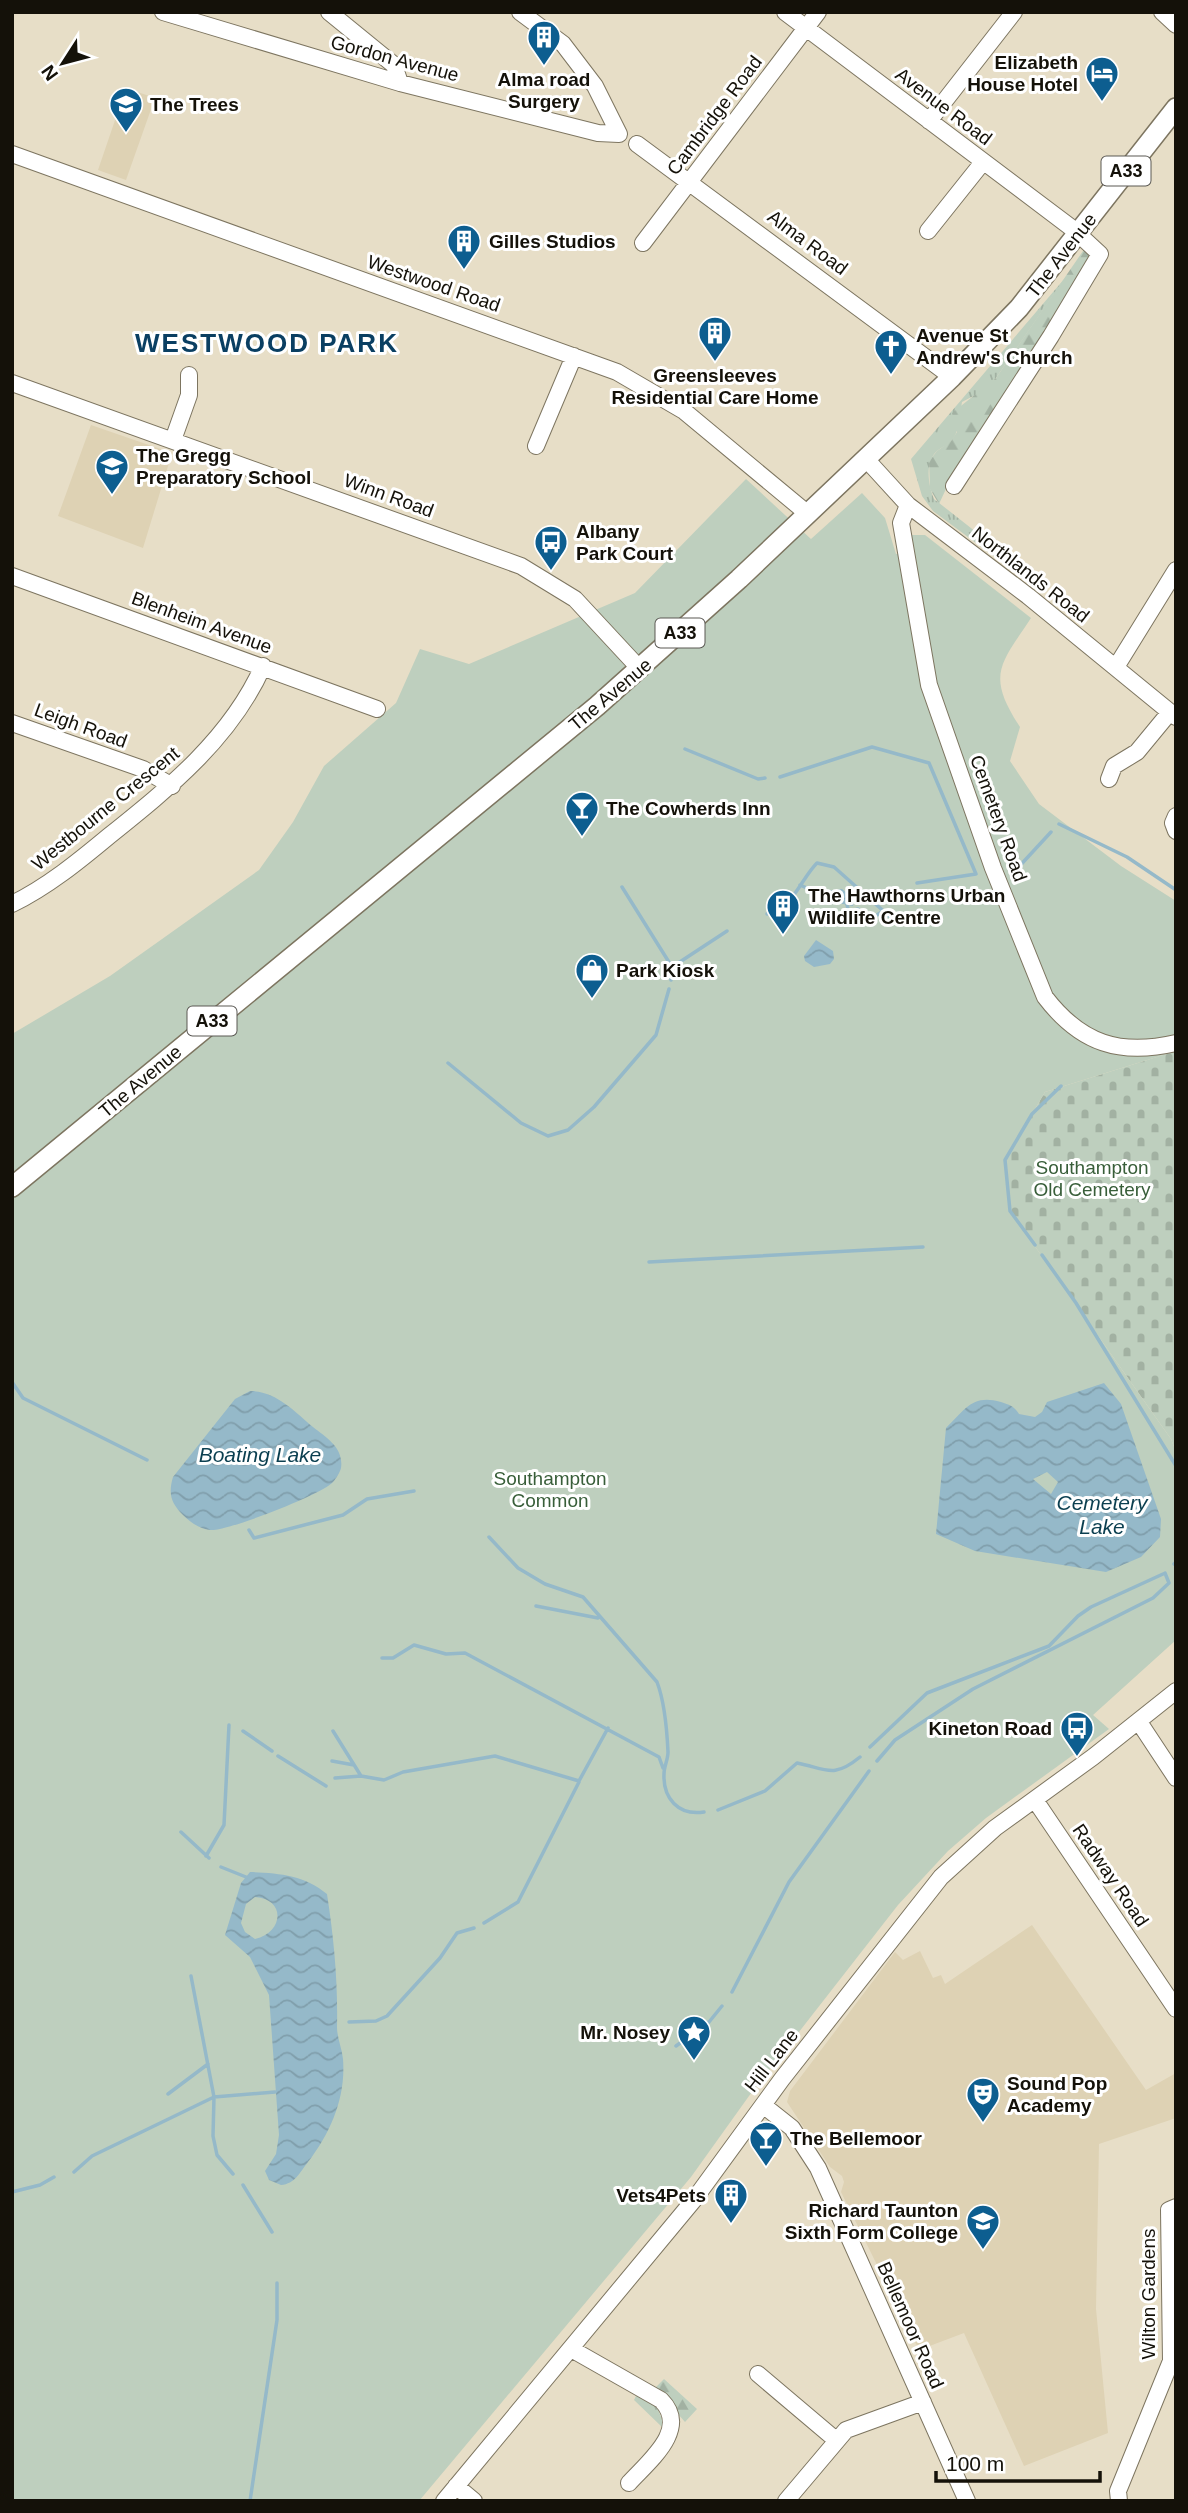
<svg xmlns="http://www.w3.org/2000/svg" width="1188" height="2513" viewBox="0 0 1188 2513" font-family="Helvetica,sans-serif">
  <defs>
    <pattern id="grass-tufts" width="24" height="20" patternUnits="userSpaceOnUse" patternTransform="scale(1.75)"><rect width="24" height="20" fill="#becfbe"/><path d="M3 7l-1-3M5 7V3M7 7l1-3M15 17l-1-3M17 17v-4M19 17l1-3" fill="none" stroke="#a2b1a2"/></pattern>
    <pattern id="forest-firs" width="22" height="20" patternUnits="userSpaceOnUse" patternTransform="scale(1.75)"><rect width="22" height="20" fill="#becfbe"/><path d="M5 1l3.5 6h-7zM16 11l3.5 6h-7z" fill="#a2b1a2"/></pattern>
    <pattern id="cemetery-stones" width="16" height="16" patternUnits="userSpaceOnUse" patternTransform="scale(1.75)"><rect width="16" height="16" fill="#becfbe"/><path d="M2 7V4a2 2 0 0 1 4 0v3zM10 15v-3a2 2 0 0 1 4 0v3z" fill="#a2b1a2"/></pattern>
    <pattern id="water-waves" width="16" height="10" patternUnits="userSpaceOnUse" patternTransform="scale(1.75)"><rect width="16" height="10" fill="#95b9c9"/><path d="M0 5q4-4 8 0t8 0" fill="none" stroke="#809eab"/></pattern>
  </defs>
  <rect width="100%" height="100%" fill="#e7dec7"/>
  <path fill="#ded2b4" d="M126 88 155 98 126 180 98 170Z
    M91 425 172 453 143 548 58 516Z
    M1032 1925 1146 2090 1176 2073V2118L1099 2144 1096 2309 1108 2433 1024 2466 964 2333 919 2350 841 2192 844 2182 842 2176 830 2167 787 2102 790 2091 895 1952 903 1960 920 1951 933 1978 941 1975 945 1984Z"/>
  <path fill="url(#grass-tufts)" d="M1065 278 996 378 983 391 962 402C960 413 960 429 953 439 949 445 941 447 936 452 925 463 928 485 934 499L1036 579 1031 584 933 511 922 496 911 459Z
    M637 2394 657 2407 664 2424 662 2427 634 2400Z"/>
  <path fill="url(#forest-firs)" d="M1085 248 1093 260 952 476 939 504 930 489 929 461 937 451 951 441 957 432 952 413 996 378Z
    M664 2379 697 2409 685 2422 655 2388Z"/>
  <path fill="url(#cemetery-stones)" d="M1176 1051V1452L1171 1439 1010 1211 1005 1160 1045 1092Z"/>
  <path fill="#becfbe" d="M746 479 811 539 862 493 885 518 896 554 913 553 909 535H925L1031 618C1000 665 986 675 1020 727L1010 761 1039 804 1121 866 1176 901V1051L1045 1092 1005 1160 1010 1211 1171 1439 1176 1452V1640L1093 1715 1109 1729 986 1818 948 1851 898 1905 749 2096 691 2177 419 2501H12V1034L110 976 259 870 293 822 324 766 396 703 420 649 469 664 635 593Z"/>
  <path fill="url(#water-waves)" fill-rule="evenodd" d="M842 889 854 899 853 906 833 902 836 890Z
    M816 940 833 951 834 959 830 964 814 967 805 961 804 956Z
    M1104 1383 1121 1404 1161 1519 1160 1537 1141 1557 1106 1572 975 1551 936 1534 946 1428C966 1409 972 1394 1001 1402 1010 1405 1014 1406 1019 1414L1035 1417 1042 1412 1047 1402ZM1047 1472 1058 1482 1051 1494 1033 1479Z
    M250 1391C276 1391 294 1411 313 1427 327 1438 344 1448 341 1468 340 1472 336 1479 333 1482 323 1494 226 1532 210 1530 200 1529 190 1522 183 1515 171 1503 168 1494 173 1477L235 1399Z
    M250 1872C278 1873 305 1875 327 1894 334 1939 338 1982 337 2027 337 2038 342 2048 343 2059 346 2097 331 2132 308 2162 300 2172 295 2184 281 2185L269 2180 265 2171 276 2154 279 2135 269 1995 250 1957 225 1935 241 1883ZM255 1897C286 1899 284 1932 255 1939L245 1932 241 1923 246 1904Z"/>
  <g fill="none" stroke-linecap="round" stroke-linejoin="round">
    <path stroke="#95b9c9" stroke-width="3.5" d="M685 749 758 779 765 778
      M780 777 872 747 929 763 976 874 917 883
      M1059 824 1127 857 1176 890
      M1015 871 1051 832
      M800 885 816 892 820 889 826 893 834 892
      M622 887 672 967 671 980
      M847 905 849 912 858 909 860 922 867 915 874 917 883 911
      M767 914C793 909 800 880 817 863L834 867 889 916
      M663 973 727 931
      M448 1063 521 1123 548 1136 568 1130 594 1107 656 1035 669 989
      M1035 1245 1010 1211 1005 1160 1032 1114 1061 1086
      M1042 1255 1076 1303 1176 1466
      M649 1262 923 1247
      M12 1382 23 1398 147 1460
      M249 1530 254 1538 343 1515 367 1499 414 1491
      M489 1537 518 1568 545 1584 583 1597 657 1682C665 1703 667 1730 668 1752 668 1760 664 1766 664 1774 663 1798 678 1816 704 1812
      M1174 1564 1176 1562
      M536 1606 598 1618
      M382 1658H393L414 1645 446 1654 465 1653 659 1757 663 1768
      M243 1731 272 1751
      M333 1731 361 1776 384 1780 403 1772 495 1756 579 1781 608 1728
      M870 1747 927 1693 1049 1646 1078 1616 1091 1607 1163 1574
      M278 1756 326 1786
      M332 1761 354 1765
      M877 1761 895 1740 973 1689 1153 1598 1169 1583 1165 1573
      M335 1778 361 1776
      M718 1810 765 1791 797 1763C827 1769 833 1779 860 1757
      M181 1832 209 1858
      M206 1856 224 1825 229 1725
      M221 1867 246 1877
      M484 1923 518 1902 579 1782
      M191 1976 214 2097 213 2136 217 2155 233 2174
      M732 1992 789 1882 869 1771
      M349 2022 376 2021 387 2016 440 1958 457 1933 474 1928
      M676 2046 709 2022 722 2006
      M168 2094 208 2064
      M74 2172 92 2156 214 2097 275 2092
      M243 2185 272 2232
      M12 2192 40 2185 54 2177
      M250 2501 277 2320V2283"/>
    <defs>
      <path id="minor" d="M163 12 400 83 598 133 619 134 595 86 563 44 520 12
        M329 12 394 65 400 83
        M785 12 1073 229 1100 254 1051 336 954 486
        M1162 12 1176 25
        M929 121 1014 12
        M637 144 952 377
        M12 154 617 372 684 411 808 514
        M928 231 983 162
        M643 243 818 12
        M12 383 521 566 575 599 640 669
        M173 440 189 395V375
        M536 446 574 356
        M866 459 908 505 1028 596 1176 717
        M908 505 901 523 929 685 993 868 1045 997C1081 1044 1120 1056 1176 1043
        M12 576 377 709
        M1116 667 1176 570
        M12 723 143 769 172 786
        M1109 779 1114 766 1137 752 1170 712
        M1176 816 1173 823 1176 831
        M12 904C47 887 79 861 109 836 169 788 231 738 263 666
        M1139 1722 1176 1778
        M1035 1800 1176 2009
        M763 2105 792 2128 818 2168 967 2501
        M573 2350 661 2400C690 2429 649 2461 629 2483
        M758 2374 836 2440
        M456 2486 474 2501
        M444 2501 693 2201 782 2079 941 1877 995 1828 1093 1757 1176 1691
        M786 2501 846 2430 923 2402
        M1119 2501 1118 2491 1171 2361 1169 2210 1176 2207"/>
      <path id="major" d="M12 1187 597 706 739 579 952 377 1019 308 1176 108"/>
    </defs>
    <use href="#minor" stroke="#7d7560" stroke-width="18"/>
    <use href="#major" stroke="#7d7560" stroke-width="22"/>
    <use href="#minor" stroke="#fff" stroke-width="16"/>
    <use href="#major" stroke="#fff" stroke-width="19"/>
  </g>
  <defs>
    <symbol id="building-pin" viewBox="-11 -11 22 30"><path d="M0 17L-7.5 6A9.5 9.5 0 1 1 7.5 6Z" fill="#0d5e90" stroke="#fff"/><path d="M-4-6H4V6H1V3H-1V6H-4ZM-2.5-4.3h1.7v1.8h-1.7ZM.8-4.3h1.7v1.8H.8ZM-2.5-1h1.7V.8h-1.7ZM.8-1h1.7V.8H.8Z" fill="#fff"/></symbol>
    <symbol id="hotel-pin" viewBox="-11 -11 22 30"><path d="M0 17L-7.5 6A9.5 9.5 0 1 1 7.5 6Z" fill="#0d5e90" stroke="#fff"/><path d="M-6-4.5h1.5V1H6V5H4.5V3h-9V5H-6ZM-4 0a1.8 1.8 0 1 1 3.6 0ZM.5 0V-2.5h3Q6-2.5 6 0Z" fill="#fff"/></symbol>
    <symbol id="school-pin" viewBox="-11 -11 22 30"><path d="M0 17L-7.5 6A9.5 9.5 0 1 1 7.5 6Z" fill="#0d5e90" stroke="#fff"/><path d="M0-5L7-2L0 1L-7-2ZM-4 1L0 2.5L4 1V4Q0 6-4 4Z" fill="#fff"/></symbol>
    <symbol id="church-pin" viewBox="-11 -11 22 30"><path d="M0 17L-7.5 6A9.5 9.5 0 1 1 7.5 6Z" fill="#0d5e90" stroke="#fff"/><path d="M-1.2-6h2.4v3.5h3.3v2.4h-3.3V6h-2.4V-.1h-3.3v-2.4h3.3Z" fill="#fff"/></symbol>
    <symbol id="bus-pin" viewBox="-11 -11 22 30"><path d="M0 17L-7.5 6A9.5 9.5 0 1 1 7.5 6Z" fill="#0d5e90" stroke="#fff"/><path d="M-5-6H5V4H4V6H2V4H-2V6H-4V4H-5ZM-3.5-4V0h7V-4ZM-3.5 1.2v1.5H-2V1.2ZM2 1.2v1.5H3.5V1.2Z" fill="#fff"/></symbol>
    <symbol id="bar-pin" viewBox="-11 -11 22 30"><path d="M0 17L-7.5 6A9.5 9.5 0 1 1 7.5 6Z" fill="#0d5e90" stroke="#fff"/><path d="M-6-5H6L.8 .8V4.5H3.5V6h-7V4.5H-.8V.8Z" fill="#fff"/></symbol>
    <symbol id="shop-pin" viewBox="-11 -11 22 30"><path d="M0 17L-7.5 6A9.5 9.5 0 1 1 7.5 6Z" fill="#0d5e90" stroke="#fff"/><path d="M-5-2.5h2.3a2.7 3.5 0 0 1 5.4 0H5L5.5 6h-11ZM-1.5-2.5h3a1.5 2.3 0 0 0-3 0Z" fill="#fff"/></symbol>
    <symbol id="sight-pin" viewBox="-11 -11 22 30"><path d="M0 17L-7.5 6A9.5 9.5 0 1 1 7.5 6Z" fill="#0d5e90" stroke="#fff"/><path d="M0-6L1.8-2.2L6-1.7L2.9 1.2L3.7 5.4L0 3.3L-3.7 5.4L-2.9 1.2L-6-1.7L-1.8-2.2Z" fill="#fff"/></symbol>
    <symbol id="theatre-pin" viewBox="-11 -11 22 30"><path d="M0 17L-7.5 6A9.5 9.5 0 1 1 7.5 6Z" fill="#0d5e90" stroke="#fff"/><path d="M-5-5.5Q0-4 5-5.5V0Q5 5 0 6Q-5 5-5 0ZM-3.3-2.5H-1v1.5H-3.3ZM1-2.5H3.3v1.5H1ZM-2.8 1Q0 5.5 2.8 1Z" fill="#fff"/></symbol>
    <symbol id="university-pin" viewBox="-11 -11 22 30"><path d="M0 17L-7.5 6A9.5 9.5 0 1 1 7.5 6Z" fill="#0d5e90" stroke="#fff"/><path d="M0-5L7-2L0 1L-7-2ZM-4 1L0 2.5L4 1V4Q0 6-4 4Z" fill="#fff"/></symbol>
  </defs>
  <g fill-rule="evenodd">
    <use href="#building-pin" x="525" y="18" width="38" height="52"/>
    <use href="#hotel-pin" x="1083" y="54" width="38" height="52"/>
    <use href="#school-pin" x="107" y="85" width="38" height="52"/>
    <use href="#building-pin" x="445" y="222" width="38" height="52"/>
    <use href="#building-pin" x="696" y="314" width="38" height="52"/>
    <use href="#church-pin" x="872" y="327" width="38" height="52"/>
    <use href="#school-pin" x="93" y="447" width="38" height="52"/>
    <use href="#bus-pin" x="532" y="523" width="38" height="52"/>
    <use href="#bar-pin" x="563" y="789" width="38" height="52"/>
    <use href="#building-pin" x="764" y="887" width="38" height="52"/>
    <use href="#shop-pin" x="573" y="951" width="38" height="52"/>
    <use href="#bus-pin" x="1058" y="1709" width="38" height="52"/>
    <use href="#sight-pin" x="675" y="2013" width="38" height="52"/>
    <use href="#theatre-pin" x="964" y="2075" width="38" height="52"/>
    <use href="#bar-pin" x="747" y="2119" width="38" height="52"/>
    <use href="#building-pin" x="712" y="2176" width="38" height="52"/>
    <use href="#university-pin" x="964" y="2202" width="38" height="52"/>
  </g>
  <g text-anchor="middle" stroke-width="6" stroke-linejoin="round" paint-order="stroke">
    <g fill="#fff" stroke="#5a5853" stroke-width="2">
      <rect x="1101.5" y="156.5" width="49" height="29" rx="5"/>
      <rect x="655.5" y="618.5" width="49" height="29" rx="5"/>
      <rect x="187.5" y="1006.5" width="49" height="29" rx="5"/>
    </g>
    <g font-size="18" font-weight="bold" fill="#141109">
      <text x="1126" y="177">A33</text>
      <text x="680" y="639">A33</text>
      <text x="212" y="1027">A33</text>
    </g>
    <g font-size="19" fill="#141109" stroke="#fff">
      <text transform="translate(395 58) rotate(15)" y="7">Gordon Avenue</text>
      <text transform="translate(944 106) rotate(37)" y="7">Avenue Road</text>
      <text transform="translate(714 115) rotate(-53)" y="7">Cambridge Road</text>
      <text transform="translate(808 242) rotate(37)" y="7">Alma Road</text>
      <text transform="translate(1061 255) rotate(-52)" y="7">The Avenue</text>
      <text transform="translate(434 283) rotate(19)" y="7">Westwood Road</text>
      <text transform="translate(389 495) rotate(20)" y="7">Winn Road</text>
      <text transform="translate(1031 574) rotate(38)" y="7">Northlands Road</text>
      <text transform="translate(202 622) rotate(20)" y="7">Blenheim Avenue</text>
      <text transform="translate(610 694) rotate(-40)" y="7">The Avenue</text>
      <text transform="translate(81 725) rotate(20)" y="7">Leigh Road</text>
      <text transform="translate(105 808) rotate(-39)" y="7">Westbourne Crescent</text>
      <text transform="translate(999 818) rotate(70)" y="7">Cemetery Road</text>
      <text transform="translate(140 1081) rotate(-40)" y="7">The Avenue</text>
      <text transform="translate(1111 1875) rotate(56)" y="7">Radway Road</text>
      <text transform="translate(771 2060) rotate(-52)" y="7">Hill Lane</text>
      <text transform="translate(1148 2294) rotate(-90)" y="7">Wilton Gardens</text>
      <text transform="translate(911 2325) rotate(66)" y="7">Bellemoor Road</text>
    </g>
    <g font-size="19" font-weight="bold" fill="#141109" stroke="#fff" text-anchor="start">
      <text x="1078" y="69" text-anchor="end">Elizabeth<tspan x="1078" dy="22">House Hotel</tspan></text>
      <text x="544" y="86" text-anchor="middle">Alma road<tspan x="544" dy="22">Surgery</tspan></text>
      <text x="150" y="111">The Trees</text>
      <text x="489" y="248">Gilles Studios</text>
      <text x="916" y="342">Avenue St<tspan x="916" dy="22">Andrew's Church</tspan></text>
      <text x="715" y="382" text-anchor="middle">Greensleeves<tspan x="715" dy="22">Residential Care Home</tspan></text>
      <text x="136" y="462">The Gregg<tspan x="136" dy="22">Preparatory School</tspan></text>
      <text x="576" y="538">Albany<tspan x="576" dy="22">Park Court</tspan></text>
      <text x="606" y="815">The Cowherds Inn</text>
      <text x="808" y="902">The Hawthorns Urban<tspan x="808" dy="22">Wildlife Centre</tspan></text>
      <text x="616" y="977">Park Kiosk</text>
      <text x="1052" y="1735" text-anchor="end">Kineton Road</text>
      <text x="670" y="2039" text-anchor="end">Mr. Nosey</text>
      <text x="1007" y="2090">Sound Pop<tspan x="1007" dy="22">Academy</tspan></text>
      <text x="790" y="2145">The Bellemoor</text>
      <text x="706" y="2202" text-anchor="end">Vets4Pets</text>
      <text x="958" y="2217" text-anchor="end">Richard Taunton<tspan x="958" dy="22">Sixth Form College</tspan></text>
    </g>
    <g font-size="19" fill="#385e39" stroke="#fff">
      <text x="1092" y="1174">Southampton<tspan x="1092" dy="22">Old Cemetery</tspan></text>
      <text x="550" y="1485">Southampton<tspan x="550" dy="22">Common</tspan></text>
    </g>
    <g font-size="21" font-style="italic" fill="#0b3f50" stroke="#fff">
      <text x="260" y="1462">Boating Lake</text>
      <text x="1102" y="1510">Cemetery<tspan x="1102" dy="24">Lake</tspan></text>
    </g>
    <g font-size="26" font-weight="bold" letter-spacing="2" fill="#0a3f62" stroke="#fff">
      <text x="267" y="352">WESTWOOD PARK</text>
    </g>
  </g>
  <rect width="1188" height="2513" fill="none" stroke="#141109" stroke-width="28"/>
  <g transform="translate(63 63) rotate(234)" stroke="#ffffff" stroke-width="5" paint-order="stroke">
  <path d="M0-5L12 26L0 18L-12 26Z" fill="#141109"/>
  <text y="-10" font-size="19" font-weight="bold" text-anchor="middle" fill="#141109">N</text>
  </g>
  <path d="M936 2471v10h164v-10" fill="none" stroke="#141109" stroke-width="3.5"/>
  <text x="946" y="2471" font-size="21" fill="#141109" stroke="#ffffff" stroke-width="5" paint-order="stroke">100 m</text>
</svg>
